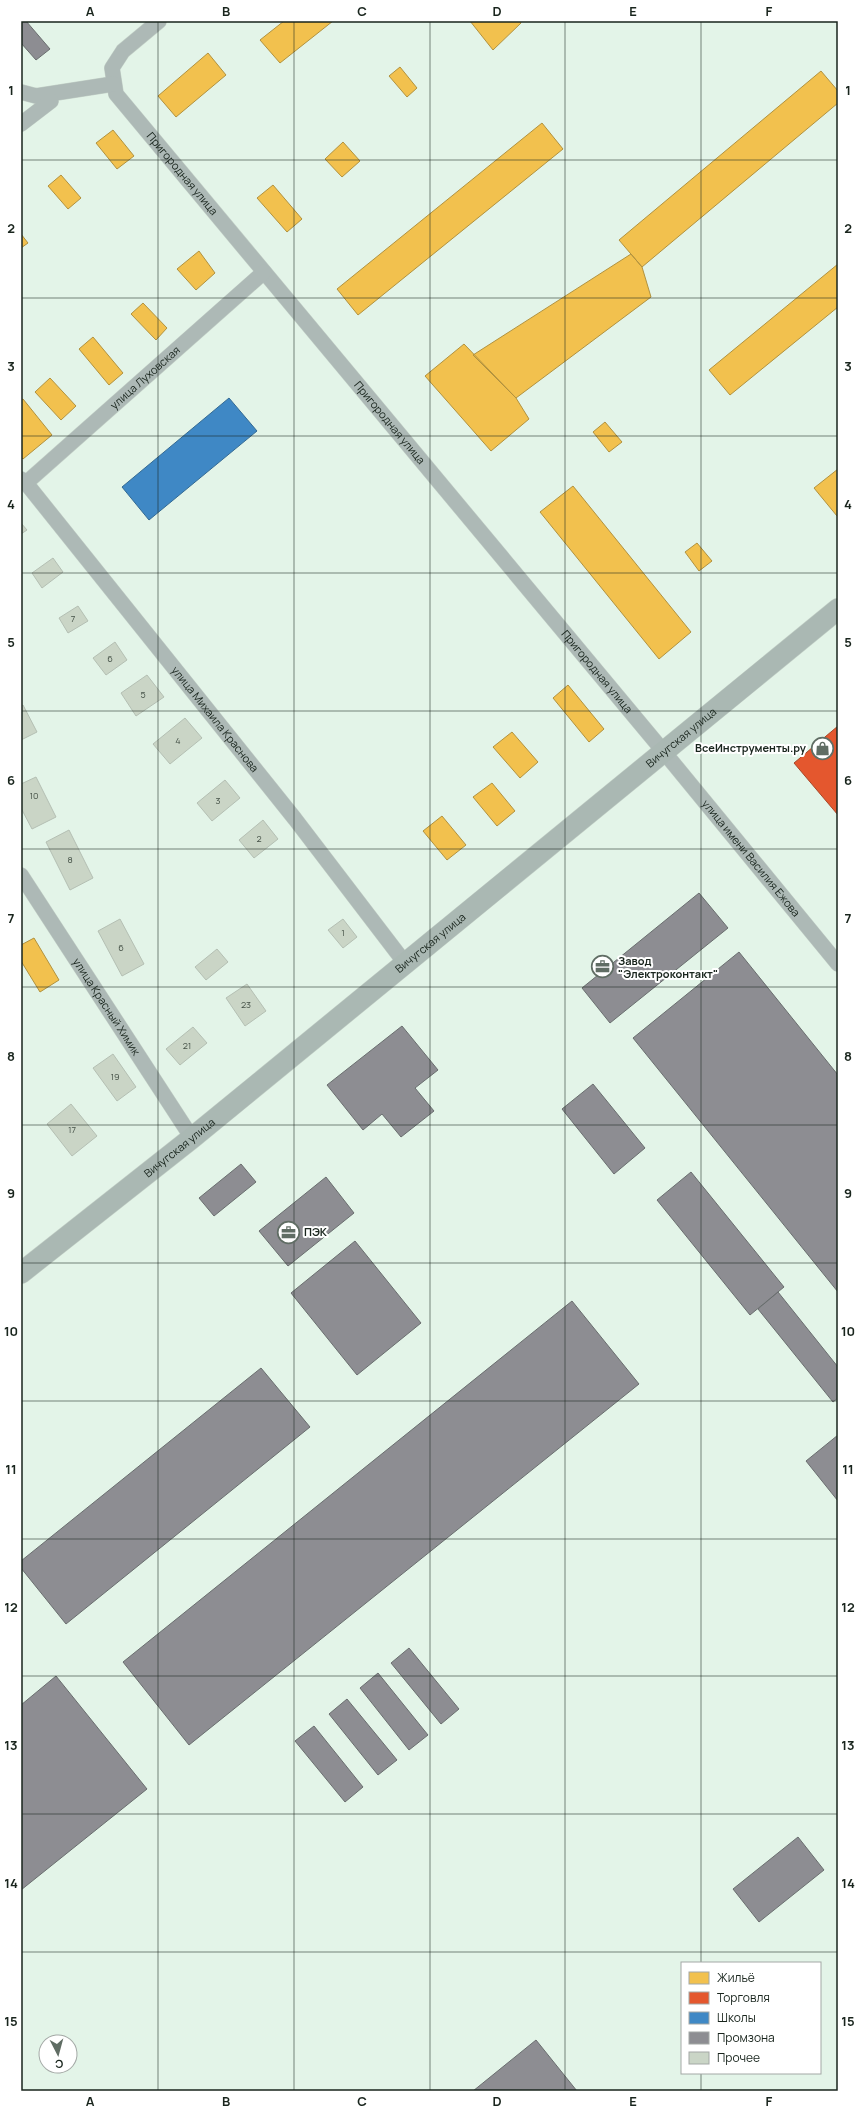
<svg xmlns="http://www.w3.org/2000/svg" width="859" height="2112" viewBox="0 0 859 2112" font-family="Manrope,sans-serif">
  <rect width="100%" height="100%" fill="#e3f4e8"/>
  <path fill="#f2c14e" stroke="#b1923f" d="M284 21H333L280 63 260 40Z
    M470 21H520L521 23 493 50Z
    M208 53 226 75 176 117 158 96Z
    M400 67 417 88 407 97 389 76Z
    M821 71 838 91V103L642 267 619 240Z
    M542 123 563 149 358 315 337 289Z
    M113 130 134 156 117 169 96 143Z
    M343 142 360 161 342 177 325 159Z
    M61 175 81 198 68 209 48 186Z
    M273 185 302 219 287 232 257 198Z
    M21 234 28 243 21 248Z
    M199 251 215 273 196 290 177 269Z
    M631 254 642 267 651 297 516 398 473 355Z
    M838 264V307L730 395 709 370Z
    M143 303 167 328 156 340 131 314Z
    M93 337 123 373 109 385 79 349Z
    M464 344 516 398 529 419 491 451 425 376Z
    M50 378 76 406 61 420 35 392Z
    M23 399 52 435 23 459 21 457V400Z
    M605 422 622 442 609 452 593 432Z
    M838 469V516H837L814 488Z
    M573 486 691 632 659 659 540 512Z
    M697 543 712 561 699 571 685 552Z
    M568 685 604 729 589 742 553 698Z
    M512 732 538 762 520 778 493 747Z
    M492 783 515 811 497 826 473 797Z
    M442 816 466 845 447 860 423 831Z
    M34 938 59 980 40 992 21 961V945Z"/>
  <path fill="#e4572e" stroke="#a74829" d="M838 726V815L794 763Z"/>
  <path fill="#3f88c5" stroke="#346a93" d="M229 398 257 431 149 520 122 487Z"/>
  <path fill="#8d8d92" stroke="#6a6e6f" d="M21 21H26L50 49 36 60 21 43Z
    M699 893 728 928 610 1023 582 988Z
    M739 952 838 1075V1292L633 1038Z
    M402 1026 438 1070 415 1088 434 1111 401 1137 382 1114 363 1130 327 1085Z
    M593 1084 645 1148 614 1174 562 1109Z
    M241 1164 256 1182 214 1216 199 1198Z
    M691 1172 784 1287 750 1315 657 1200Z
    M326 1177 354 1213 288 1266 259 1231Z
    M355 1241 421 1323 357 1375 291 1293Z
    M778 1292 838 1367V1398L833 1402 758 1309Z
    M572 1301 639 1384 189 1745 123 1662Z
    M261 1368 310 1427 66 1624 21 1568V1561Z
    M838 1435V1501L806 1461Z
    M409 1648 459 1709 441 1724 391 1663Z
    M378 1673 428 1735 409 1750 360 1688Z
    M56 1676 147 1789 21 1890V1705Z
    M347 1699 397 1760 378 1775 329 1714Z
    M314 1726 363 1787 345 1802 295 1741Z
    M798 1837 824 1870 759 1922 733 1889Z
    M536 2040 577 2091H473Z"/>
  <path fill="#cad5c6" stroke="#b4bfb3" d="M21 523 27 530 21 534Z
    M53 558 63 572 42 588 32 573Z
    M78 606 88 621 68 633 59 618Z
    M115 642 127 660 106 675 93 658Z
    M147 675 164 697 136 716 121 693Z
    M23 705 37 732 21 740V706Z
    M185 718 202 738 170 764 153 744Z
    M36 777 56 817 32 829 21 808V784Z
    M225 780 240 798 212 821 197 803Z
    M263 820 278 839 254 858 239 840Z
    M69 830 93 878 70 890 46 842Z
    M120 919 144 964 122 976 98 931Z
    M343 919 357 937 343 948 328 930Z
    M217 949 228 962 206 980 195 967Z
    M247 984 266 1011 245 1026 226 998Z
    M193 1027 207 1043 180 1065 166 1049Z
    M113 1054 136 1087 117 1101 93 1068Z
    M71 1104 97 1136 72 1156 47 1124Z"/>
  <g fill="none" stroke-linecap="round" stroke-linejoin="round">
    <defs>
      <g id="minor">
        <path id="s1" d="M159 21 123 51 112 68 116 94 664 752 838 964"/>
        <path d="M21 92 36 96 113 84"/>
        <path d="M21 124 51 101"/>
        <path id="s2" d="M21 479 26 483 295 819 405 963"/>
        <path id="s3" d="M26 483 264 272"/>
        <path id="s4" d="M21 875 192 1138"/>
      </g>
      <g id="secondary">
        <path id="s5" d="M21 1273 192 1138 838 609"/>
      </g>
    </defs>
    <use href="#minor" stroke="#c4d1c8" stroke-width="16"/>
    <use href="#secondary" stroke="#c4d1c8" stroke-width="22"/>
    <use href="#minor" stroke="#adb9b6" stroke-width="15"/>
    <use href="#secondary" stroke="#aab8b3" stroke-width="21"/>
  </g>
  <path fill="none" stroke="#19251d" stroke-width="1" stroke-opacity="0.55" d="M158 21V2091M294 21V2091M430 21V2091M565 21V2091M701 21V1963M21 160H838M21 298H838M21 436H838M21 573H838M21 711H838M21 849H838M21 987H838M21 1125H838M21 1263H838M21 1401H838M21 1539H838M21 1676H838M21 1814H838M21 1952H838M701 2073V2091"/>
  <defs>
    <symbol id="shop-ring" viewBox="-11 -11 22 22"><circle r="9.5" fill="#fff" stroke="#606d64" stroke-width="1.5"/><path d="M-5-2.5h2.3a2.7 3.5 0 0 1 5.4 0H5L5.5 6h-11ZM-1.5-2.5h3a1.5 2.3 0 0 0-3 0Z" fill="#606d64"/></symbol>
    <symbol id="office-ring" viewBox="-11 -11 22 22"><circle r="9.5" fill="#fff" stroke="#606d64" stroke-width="1.5"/><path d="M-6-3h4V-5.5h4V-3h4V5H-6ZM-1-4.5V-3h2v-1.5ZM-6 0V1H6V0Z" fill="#606d64"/></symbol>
  </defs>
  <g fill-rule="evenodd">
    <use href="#shop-ring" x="810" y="736" width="25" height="25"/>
    <use href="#office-ring" x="590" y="954" width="25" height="25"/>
    <use href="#office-ring" x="276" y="1220" width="25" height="25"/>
  </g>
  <g text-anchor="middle" stroke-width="4" stroke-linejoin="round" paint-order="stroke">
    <g font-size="9" fill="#455147">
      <text x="73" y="622">7</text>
      <text x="110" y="662">6</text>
      <text x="143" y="698">5</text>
      <text x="178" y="744">4</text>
      <text x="34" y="799">10</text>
      <text x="218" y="804">3</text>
      <text x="259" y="842">2</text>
      <text x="70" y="863">8</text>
      <text x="343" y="936">1</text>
      <text x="121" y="951">6</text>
      <text x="246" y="1008">23</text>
      <text x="187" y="1049">21</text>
      <text x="115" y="1080">19</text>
      <text x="72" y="1133">17</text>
    </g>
    <g font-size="11" fill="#19251d" stroke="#fff">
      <text dy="4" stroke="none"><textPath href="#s1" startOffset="197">Пригородная улица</textPath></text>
      <text dy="4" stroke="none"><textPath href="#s3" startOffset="159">улица Луховская</textPath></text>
      <text dy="4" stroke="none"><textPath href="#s1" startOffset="521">Пригородная улица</textPath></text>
      <text dy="4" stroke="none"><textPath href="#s1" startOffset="845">Пригородная улица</textPath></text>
      <text dy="4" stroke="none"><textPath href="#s2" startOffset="309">улица Михаила Краснова</textPath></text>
      <text dy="4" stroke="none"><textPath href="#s5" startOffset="850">Вичугская улица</textPath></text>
      <text dy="4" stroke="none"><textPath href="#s1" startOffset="1087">улица имени Василия Ежова</textPath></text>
      <text dy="4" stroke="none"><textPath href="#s5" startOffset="526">Вичугская улица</textPath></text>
      <text dy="4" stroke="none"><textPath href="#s4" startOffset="157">улица Красный Химик</textPath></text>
      <text dy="4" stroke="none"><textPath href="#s5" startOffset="202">Вичугская улица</textPath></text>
    </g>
    <g font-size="11" font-weight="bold" fill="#19251d" stroke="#fff" text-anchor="start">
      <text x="806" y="752" text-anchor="end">ВсеИнструменты.ру</text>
      <text x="618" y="965">Завод<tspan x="618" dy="13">"Электроконтакт"</tspan></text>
      <text x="304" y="1236">ПЭК</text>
    </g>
  </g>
  <rect width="859" height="2112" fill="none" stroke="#ffffff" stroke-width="44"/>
  <rect x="681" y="1962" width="140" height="112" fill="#ffffff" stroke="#a3a8a5"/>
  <rect x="689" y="1972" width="20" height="12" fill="#f2c14e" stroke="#a3a8a5"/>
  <text x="717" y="1982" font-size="12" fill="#19251d">Жильё</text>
  <rect x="689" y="1992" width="20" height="12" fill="#e4572e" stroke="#a3a8a5"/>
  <text x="717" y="2002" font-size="12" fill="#19251d">Торговля</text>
  <rect x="689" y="2012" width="20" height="12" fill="#3f88c5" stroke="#a3a8a5"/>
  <text x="717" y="2022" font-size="12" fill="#19251d">Школы</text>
  <rect x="689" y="2032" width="20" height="12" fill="#8d8d92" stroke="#a3a8a5"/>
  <text x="717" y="2042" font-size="12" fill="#19251d">Промзона</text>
  <rect x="689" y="2052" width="20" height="12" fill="#cad5c6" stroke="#a3a8a5"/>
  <text x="717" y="2062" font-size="12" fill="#19251d">Прочее</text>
  <g transform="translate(58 2054) rotate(174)"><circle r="19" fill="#ffffff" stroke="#a3a8a5"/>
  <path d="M0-3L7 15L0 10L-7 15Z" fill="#606d64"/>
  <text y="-6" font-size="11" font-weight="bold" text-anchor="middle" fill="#19251d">С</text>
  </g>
  <rect x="22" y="22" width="815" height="2068" fill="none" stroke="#19251d" stroke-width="1.5"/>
  <g font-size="13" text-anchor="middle" font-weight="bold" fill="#19251d">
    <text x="90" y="16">A</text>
    <text x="226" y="16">B</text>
    <text x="362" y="16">C</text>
    <text x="497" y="16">D</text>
    <text x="633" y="16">E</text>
    <text x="769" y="16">F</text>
    <text x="11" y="95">1</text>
    <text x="848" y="95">1</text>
    <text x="11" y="233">2</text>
    <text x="848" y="233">2</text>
    <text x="11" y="371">3</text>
    <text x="848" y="371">3</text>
    <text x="11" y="509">4</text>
    <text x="848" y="509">4</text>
    <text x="11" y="647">5</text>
    <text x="848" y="647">5</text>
    <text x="11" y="785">6</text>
    <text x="848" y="785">6</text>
    <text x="11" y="923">7</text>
    <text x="848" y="923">7</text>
    <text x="11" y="1061">8</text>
    <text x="848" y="1061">8</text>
    <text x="11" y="1198">9</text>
    <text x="848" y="1198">9</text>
    <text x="11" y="1336">10</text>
    <text x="848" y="1336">10</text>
    <text x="11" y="1474">11</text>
    <text x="848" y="1474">11</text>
    <text x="11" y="1612">12</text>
    <text x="848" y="1612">12</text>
    <text x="11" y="1750">13</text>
    <text x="848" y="1750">13</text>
    <text x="11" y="1888">14</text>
    <text x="848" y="1888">14</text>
    <text x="11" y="2026">15</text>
    <text x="848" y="2026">15</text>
    <text x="90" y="2106">A</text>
    <text x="226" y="2106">B</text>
    <text x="362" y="2106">C</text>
    <text x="497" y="2106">D</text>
    <text x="633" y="2106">E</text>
    <text x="769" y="2106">F</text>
  </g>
</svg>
